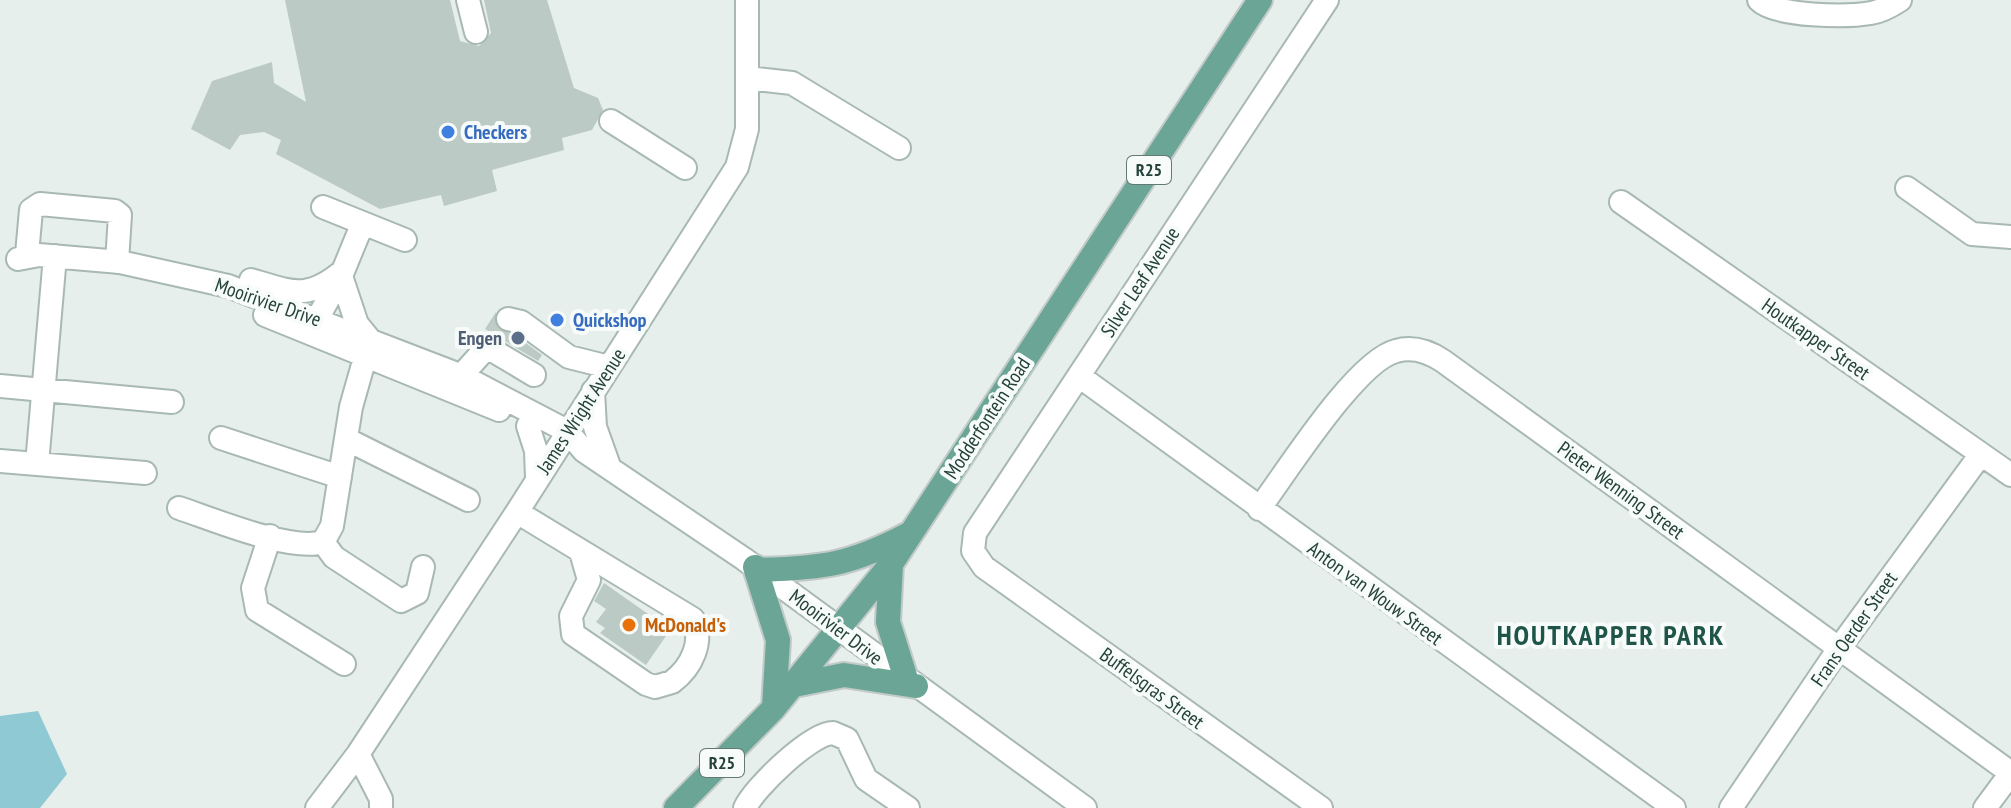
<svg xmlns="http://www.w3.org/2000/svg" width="2011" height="808" viewBox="0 0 2011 808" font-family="'PT Sans Narrow',sans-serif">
  <rect width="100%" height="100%" fill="#e6efeb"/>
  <path fill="#8ec9d4" d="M38 711 67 774 40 808H0V716Z"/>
  <path fill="#bbcac4" d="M285 0H450L460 41 479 46 491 33 484 0H547L574 88 598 98 603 110 592 130 562 138 564 150 492 170 497 191 444 206 441 195 380 209 276 154 281 140 264 132 240 135 230 150 191 129 212 81 272 62 274 83 306 102Z
    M496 312 498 329 515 335 542 355 538 361 485 329Z
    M604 583 651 616 649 620 668 633 646 665 600 633 605 628 596 622 606 609 594 601Z"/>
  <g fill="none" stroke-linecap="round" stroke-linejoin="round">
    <path stroke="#bfccc8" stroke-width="22" stroke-dasharray="22 11" stroke-linecap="butt" d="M496 336 508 319"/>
    <defs>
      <path id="minor" d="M468 0 476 32
        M1759 0C1775 17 1848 17 1871 13 1882 11 1891 6 1900 0
        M747 78 792 83 899 148
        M611 121 685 168
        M1907 188 1972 234 2011 237
        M1621 202 2011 475
        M323 207 405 240
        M27 254 31 210 40 204 115 211 120 215 117 262
        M18 259 39 255 120 262 228 286 462 376 567 431 584 451 744 559 1085 808
        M341 276 357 324 370 340
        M251 280C292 292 307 301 343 271
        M265 315 499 410
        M508 319 521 322 569 357 609 367
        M310 332 341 276 362 225
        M1079 376 1674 808
        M453 385 487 347 534 375
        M0 386 172 402
        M593 391 595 427 609 466
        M528 426 536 451 537 478
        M221 438 340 477
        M346 439 468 500
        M0 461 145 473
        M37 464 55 256
        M179 508C212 519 291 552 323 542L332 526 351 407 366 354
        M1259 509C1286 473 1356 361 1396 351 1413 346 1428 351 1443 361L2011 773
        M517 512 693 619C704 641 692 667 672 682L655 687 646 684 573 634 571 616 589 580 581 552
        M270 536 253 588 257 610 344 664
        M323 542 334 557 401 601 417 593 423 567
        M358 754 381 799V808
        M317 808 358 754 517 512 737 167 747 129V0
        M745 808C754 788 811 733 833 733L847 739 866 779 908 808
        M1321 808 984 567 973 551 975 533 1327 0
        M1731 808 1840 647 1981 454
        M1985 808 2011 773"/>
      <path id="major" d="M891 564 888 622 906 679
        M755 567 778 640 774 708
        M758 570C824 568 850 565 909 534
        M794 685 844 675 916 686
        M676 808 774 708 891 564 1260 0"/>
    </defs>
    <use href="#minor" stroke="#a8b8b2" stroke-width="26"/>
    <use href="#major" stroke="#c2cac8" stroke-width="28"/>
    <use href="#minor" stroke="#fff" stroke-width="22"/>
    <use href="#major" stroke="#6aa596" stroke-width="24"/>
  </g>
  <g fill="#3f7fe0" stroke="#f7fbf9" stroke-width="3">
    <circle cx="448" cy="132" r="8"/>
    <circle cx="557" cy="320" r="8"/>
  </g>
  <circle fill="#5c6f8a" stroke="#f7fbf9" stroke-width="3" cx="518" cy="338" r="8"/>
  <circle fill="#e8710a" stroke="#f7fbf9" stroke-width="3" cx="629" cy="625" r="8"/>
  <g text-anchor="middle" stroke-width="8" stroke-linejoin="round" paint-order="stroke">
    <g fill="#f7fbf9" stroke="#637a73" stroke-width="2">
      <rect x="1127" y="156" width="44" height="28" rx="6"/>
      <rect x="700" y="749" width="44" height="28" rx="6"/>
    </g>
    <g font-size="18" font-weight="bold" fill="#24423a">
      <text x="1149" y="176">R25</text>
      <text x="722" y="769">R25</text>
    </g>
    <g font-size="20" font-weight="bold" fill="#366cbe" stroke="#f7fbf9" text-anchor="start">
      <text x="464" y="139">Checkers</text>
      <text x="573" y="327">Quickshop</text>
    </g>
    <g font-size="20" fill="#24423a" stroke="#f7fbf9">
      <text transform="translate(1140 282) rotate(-57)" y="7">Silver Leaf Avenue</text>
      <text transform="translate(268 302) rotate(19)" y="7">Mooirivier Drive</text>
      <text transform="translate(1816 339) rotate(35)" y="7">Houtkapper Street</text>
      <text transform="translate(581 411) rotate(-57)" y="7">James Wright Avenue</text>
      <text transform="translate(987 418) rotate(-57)" y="7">Modderfontein Road</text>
      <text transform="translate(1621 490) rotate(36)" y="7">Pieter Wenning Street</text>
      <text transform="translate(1375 593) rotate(36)" y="7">Anton van Wouw Street</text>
      <text transform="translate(836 627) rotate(37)" y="7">Mooirivier Drive</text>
      <text transform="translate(1854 629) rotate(-55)" y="7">Frans Oerder Street</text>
      <text transform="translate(1152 688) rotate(36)" y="7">Buffelsgras Street</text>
    </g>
    <g font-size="20" font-weight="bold" fill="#4e5e75" stroke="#f7fbf9" text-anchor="end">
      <text x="502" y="345">Engen</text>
    </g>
    <g font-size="20" font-weight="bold" fill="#c56008" stroke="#f7fbf9" text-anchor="start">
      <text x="645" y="632">McDonald's</text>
    </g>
    <g font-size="28" font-weight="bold" letter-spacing="2" fill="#1f5548" stroke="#f7fbf9">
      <text x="1611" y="645">HOUTKAPPER PARK</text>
    </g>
  </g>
</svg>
